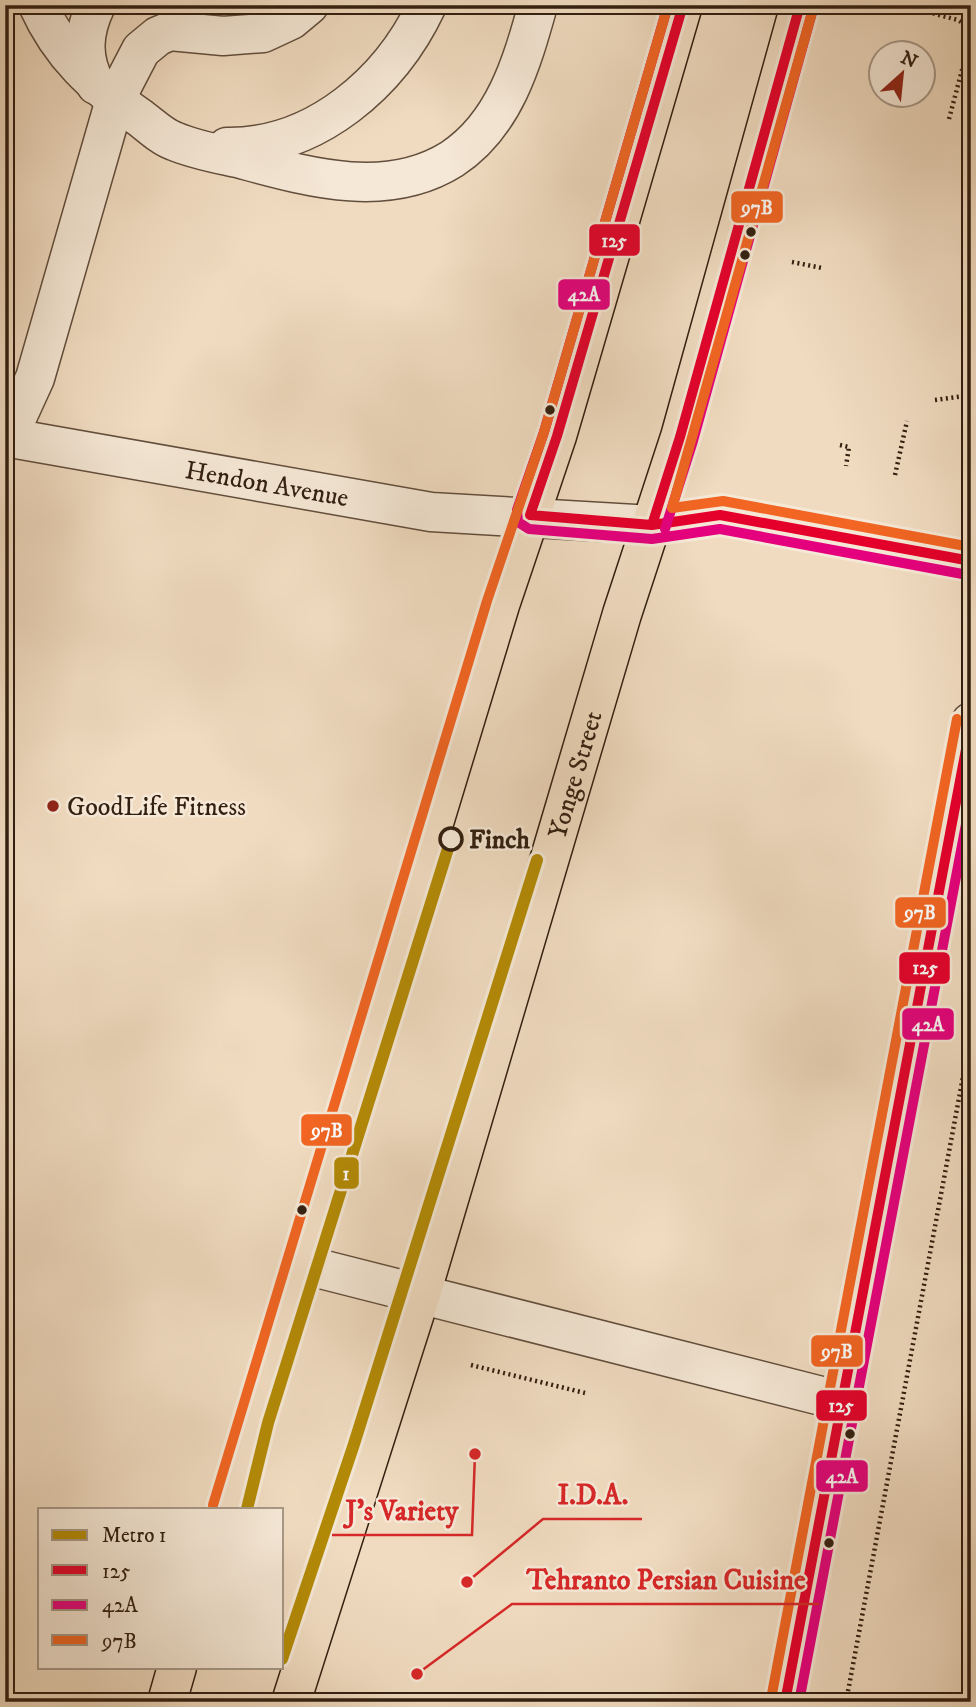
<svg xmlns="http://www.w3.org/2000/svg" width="976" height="1707" viewBox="0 0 976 1707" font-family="'IM FELL DW Pica',serif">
  <rect width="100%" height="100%" fill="#f0dbc0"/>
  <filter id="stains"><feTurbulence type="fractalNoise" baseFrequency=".00286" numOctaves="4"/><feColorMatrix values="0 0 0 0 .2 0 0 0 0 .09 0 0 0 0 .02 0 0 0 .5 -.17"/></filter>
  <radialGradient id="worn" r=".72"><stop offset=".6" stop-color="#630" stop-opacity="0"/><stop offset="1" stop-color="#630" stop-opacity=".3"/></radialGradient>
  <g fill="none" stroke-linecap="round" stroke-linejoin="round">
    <defs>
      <g id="minor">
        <path d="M38 5C61 56 95 86 139 117 150 125 162 137 174 141 195 150 219 154 241 159 308 177 387 200 452 159 505 124 522 62 538 5"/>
        <path d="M96 5C83 32 81 58 96 85"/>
        <path d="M227 147C316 148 391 82 427 5"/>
        <path id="s1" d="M5 437 431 512 652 525 720 515 971 561"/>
        <path d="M8 437 35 378 115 100 141 50 158 36 170 31 223 36 263 33 291 20 309 5"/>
        <path d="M301 1264 841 1401"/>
        <path d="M785 1702 971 722"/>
      </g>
      <g id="major">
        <path d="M226 1509 500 605 557 436 683 5"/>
        <path d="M167 1702 177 1667"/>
        <path id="s2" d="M291 1702 421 1294 622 614 680 437 800 5"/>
      </g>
    </defs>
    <use href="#minor" stroke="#624e3c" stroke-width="41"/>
    <use href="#major" stroke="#321f10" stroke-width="41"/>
    <path stroke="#321f10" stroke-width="4.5" stroke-dasharray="2 3.5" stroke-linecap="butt" d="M901 5 958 20 971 28
      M949 119 971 36
      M792 262 822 268
      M935 400 971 395
      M840 445 849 447 846 466
      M895 475 907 421
      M471 1365 585 1393
      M846 1702 971 1034"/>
    <use href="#minor" stroke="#f5e8d6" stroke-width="38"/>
    <use href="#major" stroke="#f0dbc0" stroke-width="38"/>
    <defs>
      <path id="bus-1" d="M683 5 557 436 530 515 652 525 720 515 971 561
        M652 525 680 437 800 5
        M785 1702 971 723"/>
      <path id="bus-2" d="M668 5 544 432 517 510 518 522 529 529 652 539 720 529 968 575
        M665 529 693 441 813 9
        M799 1702 971 798"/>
      <path id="bus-3" d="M813 9 672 508 723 501 971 547
        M213 1505 487 601 544 432 668 5
        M771 1699 957 719"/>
    </defs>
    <use href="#bus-1" stroke="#f5e8d6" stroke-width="16"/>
    <use href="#bus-2" stroke="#f5e8d6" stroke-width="16"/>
    <use href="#bus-3" stroke="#f5e8d6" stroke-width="16"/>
    <use href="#bus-1" stroke="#e4002b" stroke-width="10"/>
    <use href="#bus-2" stroke="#e5007d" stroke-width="10"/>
    <use href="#bus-3" stroke="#f26522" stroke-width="10"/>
    <defs>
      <path id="metro-1" d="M247 1509 268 1423 451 839
        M282 1659 354 1444 537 860"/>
    </defs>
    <use href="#metro-1" stroke="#f5e8d6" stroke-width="18"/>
    <use href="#metro-1" stroke="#b38a06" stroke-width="12"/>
  </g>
  <g fill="#321f10" stroke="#f5e8d6" stroke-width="2.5">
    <circle cx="751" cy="232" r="6"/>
    <circle cx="745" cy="255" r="6"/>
    <circle cx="550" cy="410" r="6"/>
    <circle cx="302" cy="1210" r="6"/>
    <circle cx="850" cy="1434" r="6"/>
    <circle cx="829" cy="1543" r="6"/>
  </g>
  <circle fill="#8f2418" stroke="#f5e8d6" stroke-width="2.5" cx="53" cy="806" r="7"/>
  <circle fill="#f5e8d6" stroke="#321f10" stroke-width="3.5" cx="451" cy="839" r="11"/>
  <g text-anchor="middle" stroke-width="5" stroke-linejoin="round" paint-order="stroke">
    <g font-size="26" fill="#321f10" stroke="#f5e8d6">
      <text dy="9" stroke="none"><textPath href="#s1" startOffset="266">Hendon Avenue</textPath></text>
      <text dy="9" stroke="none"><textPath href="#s2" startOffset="970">Yonge Street</textPath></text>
    </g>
    <g font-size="26" fill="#321f10" stroke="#f5e8d6" text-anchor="start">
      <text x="67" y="815">GoodLife Fitness</text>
    </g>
    <g font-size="26" font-weight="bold" fill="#321f10" stroke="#f5e8d6" text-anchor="start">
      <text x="469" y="848">Finch</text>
    </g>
  </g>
  <path fill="none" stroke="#d62828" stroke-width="2.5" d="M467 1582L543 1519H642M475 1454L472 1535H332M417 1674L512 1604H819"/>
  <g fill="#d62828" stroke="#f5e8d6" stroke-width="2.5">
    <circle cx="467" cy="1582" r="7"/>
    <circle cx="475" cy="1454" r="7"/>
    <circle cx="417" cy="1674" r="7"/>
  </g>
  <g font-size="28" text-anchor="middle" font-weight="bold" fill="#d62828" stroke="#f5e8d6" stroke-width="5" stroke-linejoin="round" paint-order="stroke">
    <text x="593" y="1504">I.D.A.</text>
    <text x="402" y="1520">J's Variety</text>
    <text x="666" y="1589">Tehranto Persian Cuisine</text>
  </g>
  <g stroke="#f5e8d6" stroke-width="2.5">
    <rect x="730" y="190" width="54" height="34" rx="7" fill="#f26522"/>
    <rect x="588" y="223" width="53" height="34" rx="7" fill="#e4002b"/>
    <rect x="557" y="278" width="54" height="33" rx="7" fill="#e5007d"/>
    <rect x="894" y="896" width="53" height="33" rx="7" fill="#f26522"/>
    <rect x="898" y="951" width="53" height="34" rx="7" fill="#e4002b"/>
    <rect x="901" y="1007" width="54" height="34" rx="7" fill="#e5007d"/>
    <rect x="300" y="1113" width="53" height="34" rx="7" fill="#f26522"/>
    <rect x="333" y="1156" width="27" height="34" rx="7" fill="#b38a06"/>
    <rect x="810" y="1334" width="54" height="34" rx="7" fill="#f26522"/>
    <rect x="815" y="1389" width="53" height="33" rx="7" fill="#e4002b"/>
    <rect x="815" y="1459" width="54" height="34" rx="7" fill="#e5007d"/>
  </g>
  <g font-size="19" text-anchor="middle" font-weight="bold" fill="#fff">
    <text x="757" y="214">97B</text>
    <text x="614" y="247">125</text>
    <text x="584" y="301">42A</text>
    <text x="920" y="919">97B</text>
    <text x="925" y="974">125</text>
    <text x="928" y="1031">42A</text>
    <text x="327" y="1137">97B</text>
    <text x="346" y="1180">1</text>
    <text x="837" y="1358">97B</text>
    <text x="841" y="1412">125</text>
    <text x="842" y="1483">42A</text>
  </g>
  <rect width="976" height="1707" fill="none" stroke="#f0dbc0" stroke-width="28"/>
  <rect x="7" y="7" width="962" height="1693" fill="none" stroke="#321f10" stroke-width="3.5"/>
  <rect x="14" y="14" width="948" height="1679" fill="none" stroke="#321f10" stroke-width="2"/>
  <rect x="38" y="1508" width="245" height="161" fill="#f5e8d6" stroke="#a79887" stroke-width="2"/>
  <rect x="52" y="1530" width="35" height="10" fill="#b38a06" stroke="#a79887" stroke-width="2"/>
  <text x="102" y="1542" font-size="21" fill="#321f10">Metro 1</text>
  <rect x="52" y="1565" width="35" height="10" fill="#e4002b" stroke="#a79887" stroke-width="2"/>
  <text x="102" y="1578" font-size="21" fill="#321f10">125</text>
  <rect x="52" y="1600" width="35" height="10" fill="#e5007d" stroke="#a79887" stroke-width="2"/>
  <text x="102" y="1612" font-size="21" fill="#321f10">42A</text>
  <rect x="52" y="1635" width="35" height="10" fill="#f26522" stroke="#a79887" stroke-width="2"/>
  <text x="102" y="1648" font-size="21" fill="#321f10">97B</text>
  <g transform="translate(902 74) rotate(27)"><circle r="33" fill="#f5e8d6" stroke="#a79887" stroke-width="2"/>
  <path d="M0-5L12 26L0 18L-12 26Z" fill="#8f2418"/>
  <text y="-10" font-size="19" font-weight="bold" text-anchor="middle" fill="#321f10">N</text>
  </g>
  <rect width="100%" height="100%" filter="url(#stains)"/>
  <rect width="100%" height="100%" fill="url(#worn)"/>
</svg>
